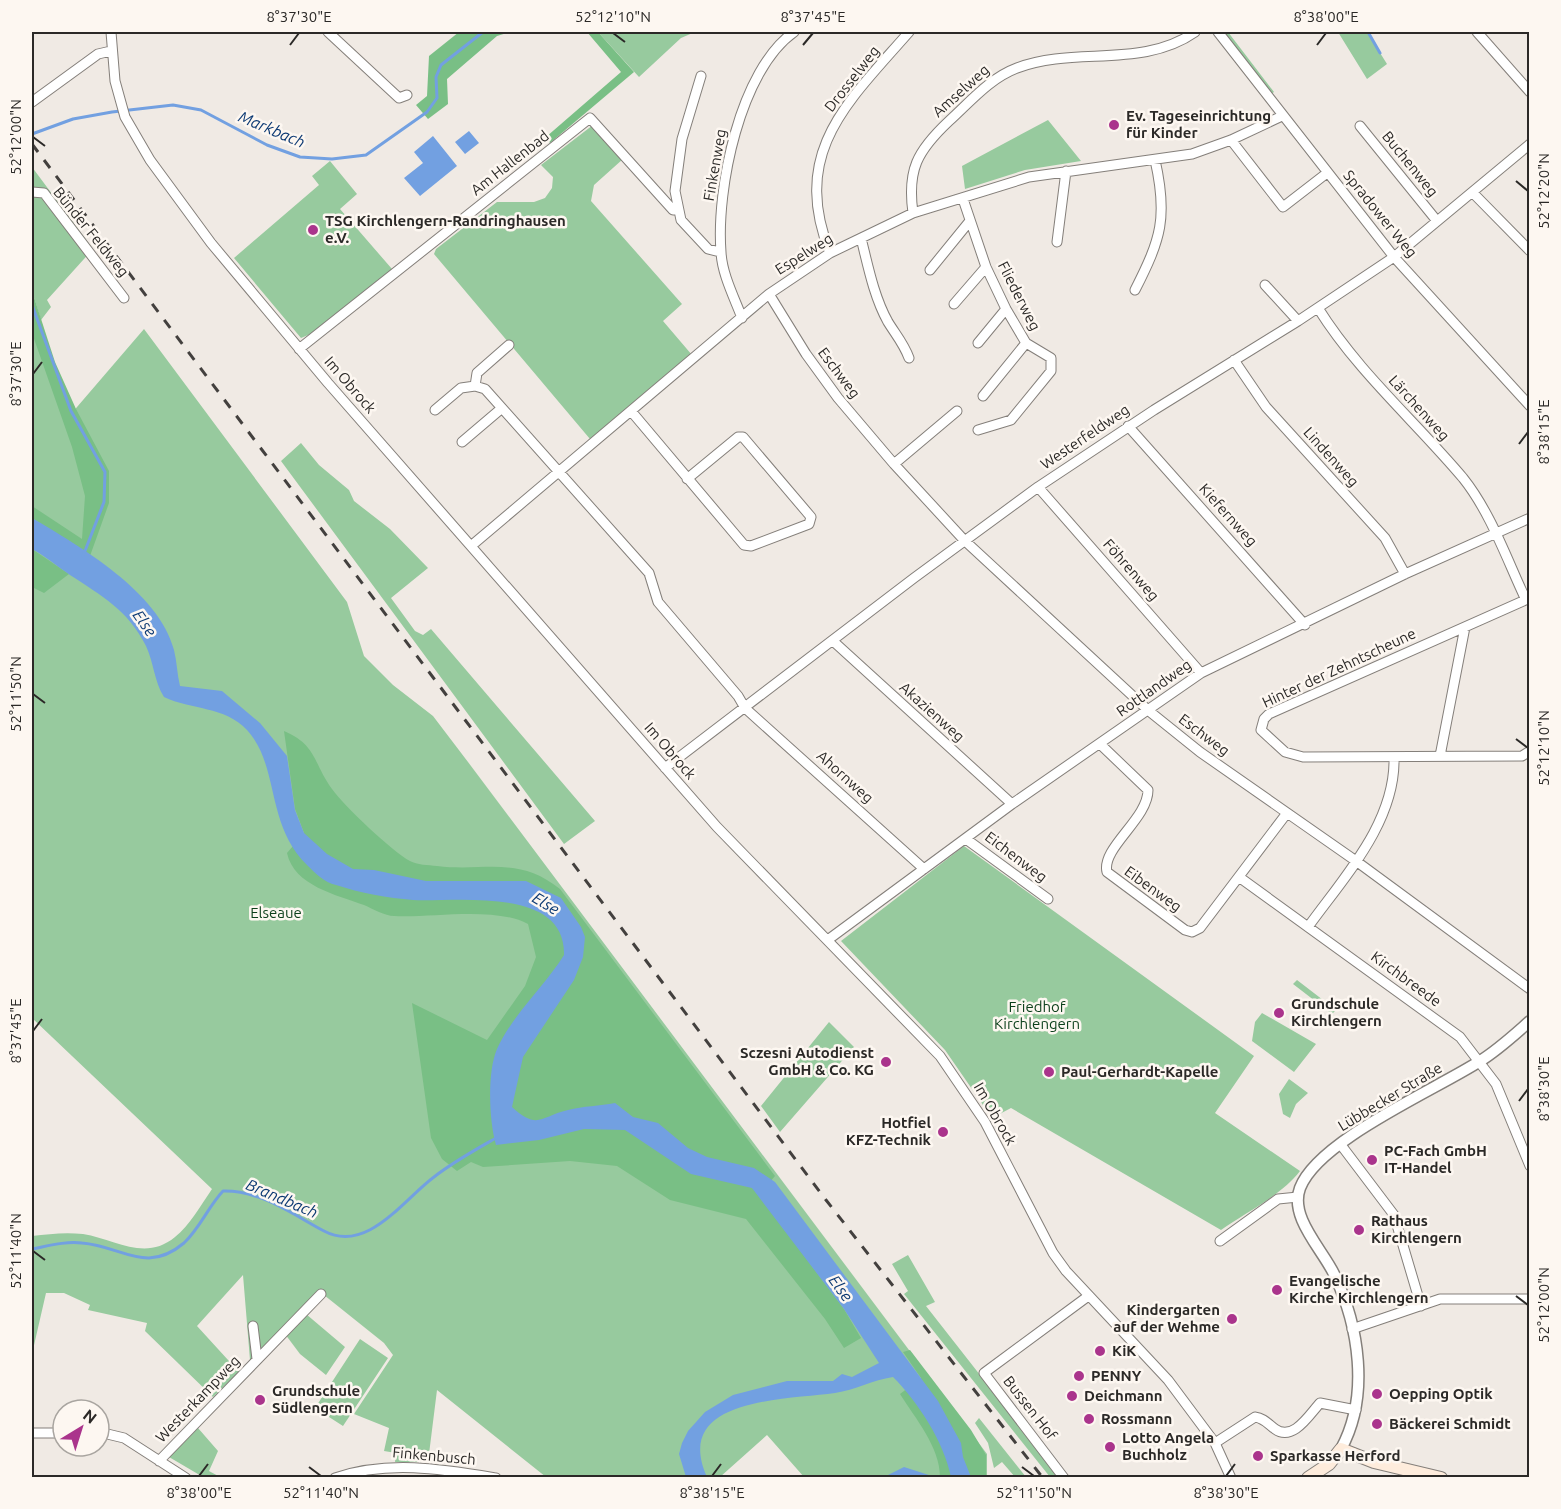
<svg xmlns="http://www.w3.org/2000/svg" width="1561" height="1509" viewBox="0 0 1561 1509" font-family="Ubuntu,sans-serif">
  <rect width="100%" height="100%" fill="#f0eae4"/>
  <path fill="#97ca9e" d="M598 32H695L681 38 639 77Z
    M1223 32H1228L1274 92 1271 94Z
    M1338 32H1367L1387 64 1367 79Z
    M1048 120 1081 161 1025 170 965 189 962 166Z
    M593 125 623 159 594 185 591 201 682 304 663 321 692 355 590 439 434 254 436 249 497 202H534L545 198 552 188 553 177 541 165Z
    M330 161 357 194 340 209 392 269 313 333 301 338 234 258 319 185 312 176Z
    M32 167 93 249 47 300 51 307 41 320 32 291Z
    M32 308 71 414 144 329 347 602 364 656 393 685 433 716 468 762 987 1454V1477H804L767 1435 720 1477H546L437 1390 428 1462H395L396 1453 384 1451 389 1428 354 1414 393 1355 384 1343 319 1291 250 1360 243 1275 197 1326 239 1372 213 1397 145 1331 147 1323 88 1310 90 1305 64 1293H46L32 1354V1236C49 1234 65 1232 83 1234 115 1239 145 1262 175 1237 190 1225 201 1205 212 1189L32 1018Z
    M301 443 319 465 349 490 354 501 390 529 428 568 391 598 415 631 423 635 431 629 595 821 564 844 281 461Z
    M964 846 1254 1056 1215 1113 1300 1171C1282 1195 1246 1212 1221 1230L1011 1108 992 1118 945 1050 841 941Z
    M1297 980 1336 1010 1332 1014 1293 984Z
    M1262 1013 1316 1044 1294 1072 1252 1041 1255 1022Z
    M829 1022 854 1047 780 1132 761 1106Z
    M1289 1079 1308 1093 1296 1104 1290 1118 1283 1114 1279 1094Z
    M908 1255 935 1302 926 1306 1060 1477H1050L904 1294 908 1291 892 1264Z
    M306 1314 345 1347 326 1375 300 1354 285 1334Z
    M360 1339 388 1358 343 1426 315 1408Z
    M979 1418 1026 1477H1015L1002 1462 994 1468 988 1443 975 1423Z
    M198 1428 218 1451 209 1471 220 1477H203L169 1457Z"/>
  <path fill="#79bf85" d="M459 32H510L497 36 447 79 448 104 428 119 416 105 427 96 429 56Z
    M587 32H598L634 72 550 143 546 137 621 72Z
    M32 291 55 362 76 409 109 471V503L90 556 32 518V506L82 539 85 496 72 447 32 333Z
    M32 549 69 574 44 593 32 587Z
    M284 731C317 745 313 763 332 789 343 805 393 852 410 861 417 865 428 865 437 866 484 872 518 855 560 889L775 1176 759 1195 844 1309 861 1338 844 1348 825 1319 746 1219 670 1200 617 1166 570 1161 483 1167 471 1162 457 1171 442 1159 431 1138 412 1003 487 1040 525 986 536 957 528 924C494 906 432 918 394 916 385 916 373 909 364 905 337 895 294 886 287 853L304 833 295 809Z
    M910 1350 971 1430 986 1455V1477H940C940 1447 915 1418 900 1394L921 1378 903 1352Z"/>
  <path fill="#72a0e1" d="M469 131 479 143 465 154 455 142Z
    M433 136 457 166 420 196 404 178 423 163 414 152Z
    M32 518C81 547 159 592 174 650 177 662 177 674 180 686L222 691 260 723 287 756 295 810 304 833 327 854 353 869 374 870 426 881H526L561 898 581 927 585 937 583 957 574 980 523 1057 512 1107C538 1131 541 1116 568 1110 583 1106 600 1106 615 1103L633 1117 658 1123 688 1148 707 1157 754 1168 775 1182 938 1401 961 1443 963 1457 971 1477H951C944 1442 918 1402 893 1377 873 1380 855 1390 835 1393 787 1400 671 1397 707 1477H686L679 1454 682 1443 688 1431 705 1412 733 1395 787 1381H833L842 1374 852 1377 879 1363 844 1309 752 1188 691 1174 625 1130 584 1129 539 1140 496 1145C489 1121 487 1072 497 1049 513 1014 544 987 564 955 566 886 458 902 413 900 388 898 360 893 336 885 324 882 316 874 307 865 265 824 280 766 247 730 225 706 191 710 164 697 154 681 154 663 146 646 128 610 102 596 70 575 57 566 45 556 32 549Z
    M904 1467 935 1477H884Z"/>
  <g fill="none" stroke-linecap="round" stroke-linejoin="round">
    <path stroke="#72a0e1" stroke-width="3" d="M1368 32 1380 53
      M32 134 73 119 112 112 173 105 201 110 267 145 300 157 332 159 366 155 427 112 437 98 436 77 441 65 483 32
      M32 305 71 411 105 472 104 502 83 556
      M32 1249C48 1246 65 1241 82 1243 122 1246 146 1275 184 1243 200 1228 208 1207 223 1191 260 1190 292 1214 324 1231 367 1254 403 1200 434 1177 453 1162 475 1150 496 1138"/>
    <defs>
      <path id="minor" d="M111 32 115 81 125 117 150 160 211 243 328 383 717 827 940 1056 985 1122 1053 1253 1066 1271 1168 1380 1215 1443 1231 1478
        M328 32 399 98 407 95
        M1218 32 1394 257 1530 406
        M1477 32 1530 92
        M701 76 682 139 675 191 681 220 708 249 720 252
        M32 102 98 54 111 51
        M1360 126 1437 221
        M1231 140 1283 207 1327 173
        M32 192 44 193 124 298
        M1473 193 1530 251
        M963 199 986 267 1006 309 1026 343 1051 358V371L1011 420 978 430
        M913 213C907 170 917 151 949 121 970 102 990 78 1017 68 1075 46 1142 69 1195 32
        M861 238C868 266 874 297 888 322 896 335 904 344 909 358
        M1057 242 1066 171
        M830 253C790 152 847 103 909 32
        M930 270 969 222
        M1265 285 1298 321
        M1135 290C1161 239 1168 217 1155 160
        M769 294 806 354 838 398 894 464 964 540 1149 711 1200 752 1356 861 1530 989
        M954 304 986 267
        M1318 308C1358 372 1415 421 1463 478 1491 513 1507 560 1526 600
        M742 318C734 297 722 274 721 252 716 189 740 70 794 32
        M978 343 1006 309
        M299 349 590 118 673 210H677
        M1234 360 1266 407 1385 538 1405 574
        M475 386 485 389 649 573 658 602 738 696 745 708 924 869
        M983 396 1026 343
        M435 410 461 388 475 386 477 373 509 345
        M631 411 744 545 751 546 809 524 811 517 743 437H738L687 479
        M1128 426 1305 625
        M462 442 502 408
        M894 464 957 411
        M1038 487 1201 673
        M471 546 769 294 830 253 913 213 1029 177 1192 154 1231 140 1282 116
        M1530 598 1269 714 1264 719 1261 730 1285 752 1303 757 1522 756 1530 751
        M833 641 1012 804
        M1100 744 1148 790C1148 819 1101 848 1107 872L1185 930 1192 932 1200 928 1287 813
        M1440 756 1465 627
        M665 768 914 578 1038 487 1154 410 1298 321 1394 257 1530 144
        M966 839 1048 899
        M1239 877 1460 1037 1496 1084 1530 1166
        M1308 927C1344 877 1396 822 1394 757
        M829 939 1012 804 1201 673 1405 574 1530 518
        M1341 1145 1394 1215 1421 1306
        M1220 1241 1278 1199 1298 1197
        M253 1326 257 1359
        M1352 1329 1440 1299H1530
        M99 1432 124 1438 186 1478
        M32 1433H63
        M1215 1443 1255 1417C1264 1418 1268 1424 1275 1429 1293 1442 1309 1415 1320 1403L1356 1410
        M159 1461 321 1294
        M335 1478C388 1460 441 1469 496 1478
        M1064 1478 984 1373 1087 1297"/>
      <path id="tertiary" d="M1341 1449C1370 1396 1359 1326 1334 1274 1322 1249 1289 1217 1300 1188 1318 1140 1437 1089 1480 1061 1498 1050 1514 1035 1530 1021"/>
      <path id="secondary" d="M1308 1478 1329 1464 1341 1449 1374 1462 1441 1478"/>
    </defs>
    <use href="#minor" stroke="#847f7a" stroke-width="11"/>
    <use href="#tertiary" stroke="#847f7a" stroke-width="13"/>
    <use href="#secondary" stroke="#847f7a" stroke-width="14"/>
    <use href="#minor" stroke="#fff" stroke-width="9"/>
    <use href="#tertiary" stroke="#fff" stroke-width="10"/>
    <use href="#secondary" stroke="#feecdc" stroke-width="12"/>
    <path stroke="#43403e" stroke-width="3" stroke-dasharray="10 10" stroke-linecap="butt" d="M32 144 826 1200 1043 1478"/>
  </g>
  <path fill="none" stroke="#2b2927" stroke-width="2" d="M613 33 625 42M290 45 299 33M803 45 813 33M1317 45 1326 33M33 137 45 146M1516 181 1528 191M33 374 42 362M1519 444 1528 432M33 694 45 703M1516 739 1528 748M33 1031 42 1019M1519 1101 1528 1089M33 1251 45 1260M1516 1296 1528 1305M309 1467 321 1476M1022 1467 1034 1476M199 1476 208 1464M712 1476 721 1464M1226 1476 1235 1464"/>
  <g fill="#aa348c" stroke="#fdf7f1" stroke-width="2">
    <circle cx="1114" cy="125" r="6"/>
    <circle cx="313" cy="230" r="6"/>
    <circle cx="1279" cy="1013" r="6"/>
    <circle cx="886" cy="1062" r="6"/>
    <circle cx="1049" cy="1072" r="6"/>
    <circle cx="943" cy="1132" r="6"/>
    <circle cx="1372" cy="1160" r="6"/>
    <circle cx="1359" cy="1230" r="6"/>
    <circle cx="1277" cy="1290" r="6"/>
    <circle cx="1232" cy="1319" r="6"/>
    <circle cx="1100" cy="1351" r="6"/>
    <circle cx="1079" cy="1376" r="6"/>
    <circle cx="1377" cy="1394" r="6"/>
    <circle cx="1072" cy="1396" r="6"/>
    <circle cx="260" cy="1400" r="6"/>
    <circle cx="1089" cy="1419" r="6"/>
    <circle cx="1377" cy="1424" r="6"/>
    <circle cx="1110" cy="1447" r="6"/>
    <circle cx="1258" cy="1456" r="6"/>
  </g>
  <g text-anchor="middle" stroke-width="5" stroke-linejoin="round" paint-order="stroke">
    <g font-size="15" fill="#2b2927" stroke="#fdf7f1">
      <text transform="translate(852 79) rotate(-52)" y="5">Drosselweg</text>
      <text transform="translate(961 91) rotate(-42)" y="5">Amselweg</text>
      <text transform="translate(510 163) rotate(-38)" y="5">Am Hallenbad</text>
      <text transform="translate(1410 164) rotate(51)" y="5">Buchenweg</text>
      <text transform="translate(715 165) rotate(-80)" y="5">Finkenweg</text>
      <text transform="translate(1380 214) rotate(51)" y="5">Spradower Weg</text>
      <text transform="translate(91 232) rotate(51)" y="5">Bünder Feldweg</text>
      <text transform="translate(804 254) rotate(-32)" y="5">Espelweg</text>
      <text transform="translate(1019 296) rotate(63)" y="5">Fliederweg</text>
      <text transform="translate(839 373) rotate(53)" y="5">Eschweg</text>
      <text transform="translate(350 385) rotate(49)" y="5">Im Obrock</text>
      <text transform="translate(1419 408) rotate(48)" y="5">Lärchenweg</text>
      <text transform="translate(1085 437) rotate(-34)" y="5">Westerfeldweg</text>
      <text transform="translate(1331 457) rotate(48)" y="5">Lindenweg</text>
      <text transform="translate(1228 515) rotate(48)" y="5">Kiefernweg</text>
      <text transform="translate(1131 570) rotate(49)" y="5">Föhrenweg</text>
      <text transform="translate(1339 668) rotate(-25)" y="5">Hinter der Zehntscheune</text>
      <text transform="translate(1154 688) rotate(-35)" y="5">Rottlandweg</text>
      <text transform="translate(932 712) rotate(42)" y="5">Akazienweg</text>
      <text transform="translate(1204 735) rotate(37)" y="5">Eschweg</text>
      <text transform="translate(670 751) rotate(49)" y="5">Im Obrock</text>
      <text transform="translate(845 777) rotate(42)" y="5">Ahornweg</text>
      <text transform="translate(1016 857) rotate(37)" y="5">Eichenweg</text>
      <text transform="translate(1153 889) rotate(36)" y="5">Eibenweg</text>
      <text transform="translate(1406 979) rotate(36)" y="5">Kirchbreede</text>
      <text transform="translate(1390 1097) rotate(-31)" y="5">Lübbecker Straße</text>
      <text transform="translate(995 1114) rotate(60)" y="5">Im Obrock</text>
      <text transform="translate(198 1399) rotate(-46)" y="5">Westerkampweg</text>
      <text transform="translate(1030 1408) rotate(52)" y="5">Bussen Hof</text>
      <text transform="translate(434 1456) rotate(5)" y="5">Finkenbusch</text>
    </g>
    <g font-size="15" font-weight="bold" fill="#2b2927" stroke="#fdf7f1" text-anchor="start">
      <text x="1126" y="121">Ev. Tageseinrichtung<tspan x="1126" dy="17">für Kinder</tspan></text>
      <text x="325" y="226">TSG Kirchlengern-Randringhausen<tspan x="325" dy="17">e.V.</tspan></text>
      <text x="1291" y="1009">Grundschule<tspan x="1291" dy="17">Kirchlengern</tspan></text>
      <text x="874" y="1058" text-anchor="end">Sczesni Autodienst<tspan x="874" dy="17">GmbH &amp; Co. KG</tspan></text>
      <text x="1061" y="1077">Paul-Gerhardt-Kapelle</text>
      <text x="931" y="1128" text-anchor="end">Hotfiel<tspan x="931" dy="17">KFZ-Technik</tspan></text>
      <text x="1384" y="1156">PC-Fach GmbH<tspan x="1384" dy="17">IT-Handel</tspan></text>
      <text x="1371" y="1226">Rathaus<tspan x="1371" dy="17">Kirchlengern</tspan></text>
      <text x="1289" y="1286">Evangelische<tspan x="1289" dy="17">Kirche Kirchlengern</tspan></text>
      <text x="1220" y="1315" text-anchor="end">Kindergarten<tspan x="1220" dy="17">auf der Wehme</tspan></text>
      <text x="1112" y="1356">KiK</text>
      <text x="1091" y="1381">PENNY</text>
      <text x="272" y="1396">Grundschule<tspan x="272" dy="17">Südlengern</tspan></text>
      <text x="1389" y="1399">Oepping Optik</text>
      <text x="1084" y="1401">Deichmann</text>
      <text x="1101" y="1424">Rossmann</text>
      <text x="1389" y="1429">Bäckerei Schmidt</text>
      <text x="1122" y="1443">Lotto Angela<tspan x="1122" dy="17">Buchholz</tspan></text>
      <text x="1270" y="1461">Sparkasse Herford</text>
    </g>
    <g font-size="15" fill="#0b3f1a" stroke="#fdf7f1">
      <text x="276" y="918">Elseaue</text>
      <text x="1037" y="1012">Friedhof<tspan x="1037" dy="17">Kirchlengern</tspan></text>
    </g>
    <g font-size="16" font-style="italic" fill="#0c3973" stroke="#fdf7f1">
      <text transform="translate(272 129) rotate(23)" y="6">Markbach</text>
      <text transform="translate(145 623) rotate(55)" y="6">Else</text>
      <text transform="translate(546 903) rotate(31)" y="6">Else</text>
      <text transform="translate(282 1198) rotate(23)" y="6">Brandbach</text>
      <text transform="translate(841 1288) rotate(54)" y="6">Else</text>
    </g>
  </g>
  <rect width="1561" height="1509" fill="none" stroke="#fdf7f1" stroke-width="66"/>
  <g transform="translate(81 1428) rotate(38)"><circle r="28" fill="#fdf7f1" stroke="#a9a5a0" stroke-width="1.5"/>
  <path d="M0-4.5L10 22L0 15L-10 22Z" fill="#aa348c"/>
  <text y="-9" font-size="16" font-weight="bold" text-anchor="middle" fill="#2b2927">N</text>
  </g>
  <rect x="33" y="33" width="1495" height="1443" fill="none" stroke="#2b2927" stroke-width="2"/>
  <g font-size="15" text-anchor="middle" fill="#2b2927">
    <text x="299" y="22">8°37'30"E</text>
    <text x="613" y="22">52°12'10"N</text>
    <text x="813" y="22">8°37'45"E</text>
    <text x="1326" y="22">8°38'00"E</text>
    <text transform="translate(16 137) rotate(-90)" y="5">52°12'00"N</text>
    <text transform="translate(1544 191) rotate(-90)" y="5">52°12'20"N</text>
    <text transform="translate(16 374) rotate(-90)" y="5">8°37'30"E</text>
    <text transform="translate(1544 432) rotate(-90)" y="5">8°38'15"E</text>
    <text transform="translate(16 694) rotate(-90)" y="5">52°11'50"N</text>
    <text transform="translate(1544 748) rotate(-90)" y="5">52°12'10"N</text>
    <text transform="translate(16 1031) rotate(-90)" y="5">8°37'45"E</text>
    <text transform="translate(1544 1089) rotate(-90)" y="5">8°38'30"E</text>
    <text transform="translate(16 1251) rotate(-90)" y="5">52°11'40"N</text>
    <text transform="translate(1544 1305) rotate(-90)" y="5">52°12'00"N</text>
    <text x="199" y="1498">8°38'00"E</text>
    <text x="321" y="1498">52°11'40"N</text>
    <text x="712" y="1498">8°38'15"E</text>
    <text x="1034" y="1498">52°11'50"N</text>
    <text x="1226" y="1498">8°38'30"E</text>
  </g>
</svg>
